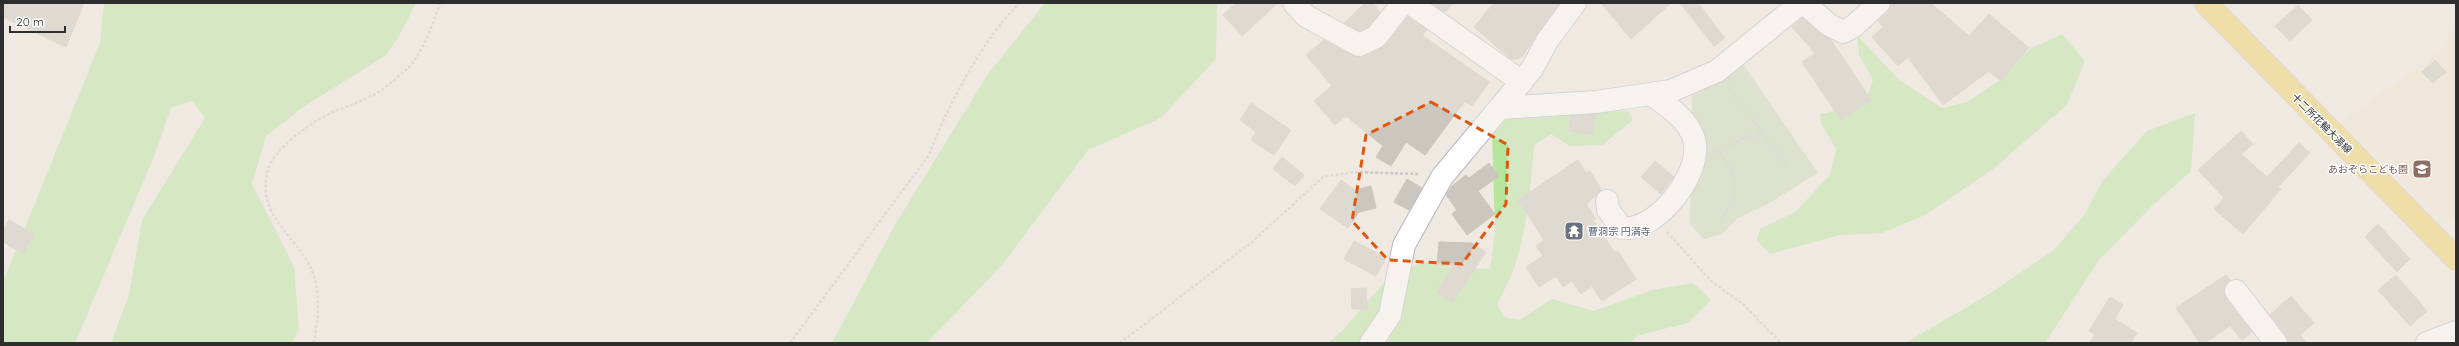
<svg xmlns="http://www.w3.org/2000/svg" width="2459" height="346" viewBox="0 0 2459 346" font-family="Quicksand,'Noto Sans JP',sans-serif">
  <rect width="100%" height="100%" fill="#efe9e1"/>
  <path fill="#f0e6d1" d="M2456 20V215L2446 226 2340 122 2445 48Z"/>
  <path fill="#b6e59e" d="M104 3H416L399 36 386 55 302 108 266 136 252 184 294 267 299 330 292 343H111L129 295 142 220 205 118 192 101 171 108 155 154 75 343H3V282L100 43Z
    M1045 3H1217L1216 59 1161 118 1088 150 1002 265 927 343H832L896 223 988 74Z
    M2062 34 2085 61 2067 105 1993 169 1925 215 1882 233 1840 235 1770 254 1757 240 1760 229 1795 212 1830 175 1836 149 1821 123 1820 114 1835 111H1855L1865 103 1873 80 1859 55 1857 35 1899 80 1942 108 1967 102 1997 82 2030 49Z
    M1628 111 1633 120 1602 145 1570 146 1551 134 1534 145C1531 185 1527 228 1515 266 1510 279 1503 292 1497 305L1504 317 1519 320 1552 299 1594 311 1652 290 1693 283 1711 300 1688 323 1639 335 1629 343H1328L1342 331 1388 278 1423 262 1453 268 1490 269 1495 232 1492 131 1505 114Z
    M2195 113 2191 171 2153 205 2099 260 2045 343H1905L1986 296 2054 250 2085 214 2102 181 2147 131Z"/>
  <path fill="#c8d9b8" d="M1743 64 1818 173 1766 205 1738 218 1722 234 1704 239 1690 224 1692 96Z"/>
  <path fill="#cbc7bf" stroke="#cbc5ba" d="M3 3H84L66 47 3 17Z
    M1236 3H1278L1242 36 1223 15Z
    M1365 3H1373L1380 12 1368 27 1359 31 1344 23Z
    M1432 3H1454L1445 12Z
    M1494 3H1559L1522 57 1512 60 1474 27Z
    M1601 3H1671L1631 39Z
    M1680 3H1698L1725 38 1714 46Z
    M1891 3H1931L1969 36 1989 14 2029 48 2000 81 1989 71 1943 105 1908 57 1898 66 1872 37 1883 27 1878 21 1888 12Z
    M2298 5 2312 20 2290 41 2275 26Z
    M1408 17 1427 30 1422 35 1489 82 1472 106 1465 101 1425 155 1406 142 1391 166 1376 157 1383 146 1346 116 1335 125 1314 101 1332 86 1306 55 1324 40 1353 56H1364L1386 45Z
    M1802 18 1821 34 1831 40 1871 100 1841 120 1802 62 1815 53 1792 27Z
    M2435 60 2446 72 2433 83 2422 72Z
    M1251 103 1291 130 1274 155 1251 140 1256 132 1240 120Z
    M1594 115H1596L1593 135 1569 131 1571 116Z
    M2241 131 2253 144 2241 154 2267 177 2299 143 2310 153 2278 187 2281 189 2243 234 2214 209 2224 198 2198 170Z
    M1282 157 1304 175 1295 186 1273 169Z
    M1578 160 1586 173 1590 171 1602 190 1586 204 1596 219 1593 220 1615 253 1618 251 1636 279 1602 301 1592 286 1581 294 1572 281 1563 287 1556 276 1539 287 1526 267 1543 256 1536 246 1544 240 1518 200Z
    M1655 161 1674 177 1661 194 1641 177Z
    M1489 163 1499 176 1478 191 1495 214 1467 235 1452 214 1457 210 1446 195 1452 186 1466 175 1469 178Z
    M1407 179 1422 188 1409 210 1394 202Z
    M1341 180 1355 190 1371 186 1376 208 1359 212 1348 228 1320 209Z
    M9 220 34 234 23 253 3 242V231Z
    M2378 224 2410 259 2397 272 2365 237Z
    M1354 241 1386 258 1376 276 1344 259Z
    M1439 242 1472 243 1486 252 1453 302 1437 292 1453 266 1437 265Z
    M2226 275 2230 280 2224 287 2226 298 2252 332 2242 340 2230 326 2205 343H2200L2176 308Z
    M2396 275 2427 311 2410 326 2378 290Z
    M1366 288 1367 309H1352L1351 289Z
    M2291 296 2314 323 2300 335 2307 343H2288L2286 335 2270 315Z
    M2110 297 2123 305 2115 319 2137 333 2131 343H2089L2095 334 2089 331Z"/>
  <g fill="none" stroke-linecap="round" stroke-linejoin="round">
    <defs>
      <path id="minor" d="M1294 3 1306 16 1359 45 1376 37 1403 3
        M1410 3 1522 82
        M1804 3 1829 25 1843 32 1854 26 1879 3
        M1500 108 1596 102 1671 91 1717 71 1801 3
        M1607 201 1608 210 1622 228C1656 233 1704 172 1694 139 1688 119 1667 105 1650 94
        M2236 291 2276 343
        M1371 343 1390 315 1404 245 1442 177 1532 69 1547 41 1575 3
        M2427 343 2456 332"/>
      <path id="major" d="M2206 3 2456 259"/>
    </defs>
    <use href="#minor" stroke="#b4b7c1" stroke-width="24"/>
    <use href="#major" stroke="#c9c9c9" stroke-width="24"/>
    <path stroke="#c9c9c9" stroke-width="2.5" stroke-dasharray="3 2" stroke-linecap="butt" d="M1728 86 1788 168
      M1716 150C1728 160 1740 185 1732 201 1729 208 1724 214 1720 219
      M1719 152 1748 135 1751 139 1762 132
      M1667 232 1711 281 1743 304 1781 343
      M314 343C318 320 321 294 312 271 297 234 253 216 269 167 276 148 310 123 327 115 343 107 362 102 377 93 387 86 408 70 414 61 425 47 434 20 440 3
      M790 343 929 155C946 109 984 36 1020 3
      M1120 343 1252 242 1323 177 1354 172 1420 174"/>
    <use href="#minor" stroke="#fff" stroke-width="22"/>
    <use href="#major" stroke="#f2d163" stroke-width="22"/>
  </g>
  <path d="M0 0H2459V346H0ZM1431 102 1508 145 1506 204 1462 264 1388 260 1352 221 1366 135Z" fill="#efe9e1" fill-opacity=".55" fill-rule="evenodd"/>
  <path fill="none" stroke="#df570e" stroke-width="3" stroke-dasharray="8 5" stroke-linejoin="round" d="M1431 102 1508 145 1506 204 1462 264 1388 260 1352 221 1366 135Z"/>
  <defs>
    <symbol id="school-square" viewBox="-11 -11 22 22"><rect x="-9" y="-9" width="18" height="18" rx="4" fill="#8d6e63" stroke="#fff"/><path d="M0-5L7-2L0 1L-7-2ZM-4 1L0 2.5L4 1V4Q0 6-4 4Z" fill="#fff"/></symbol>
    <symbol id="temple-square" viewBox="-11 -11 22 22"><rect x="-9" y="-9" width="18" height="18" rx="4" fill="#6b7280" stroke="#fff"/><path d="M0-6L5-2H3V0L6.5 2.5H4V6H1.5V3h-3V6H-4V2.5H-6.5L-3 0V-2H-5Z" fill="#fff"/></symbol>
  </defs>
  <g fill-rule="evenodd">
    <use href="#school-square" x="2411" y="158" width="22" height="22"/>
    <use href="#temple-square" x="1563" y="220" width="22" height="22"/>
  </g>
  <g text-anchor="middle" stroke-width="3" stroke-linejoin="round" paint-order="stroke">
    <g font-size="10" fill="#2e2e2e" stroke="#fff">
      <text transform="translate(2322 123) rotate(45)" y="4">十二所花輪大湯線</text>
    </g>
    <g font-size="10" fill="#785e54" stroke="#fff" text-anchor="end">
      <text x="2408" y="173">あおぞらこども園</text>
    </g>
    <g font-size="10" fill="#5b616d" stroke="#fff" text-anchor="start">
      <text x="1588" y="235">曹洞宗 円満寺</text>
    </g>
  </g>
  <rect width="2459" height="346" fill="none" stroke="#2e2e2e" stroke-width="8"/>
  <path d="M10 26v6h55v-6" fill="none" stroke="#2e2e2e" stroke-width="2"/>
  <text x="16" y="26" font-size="12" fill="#2e2e2e" stroke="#ffffff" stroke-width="3" paint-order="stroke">20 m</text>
</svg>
